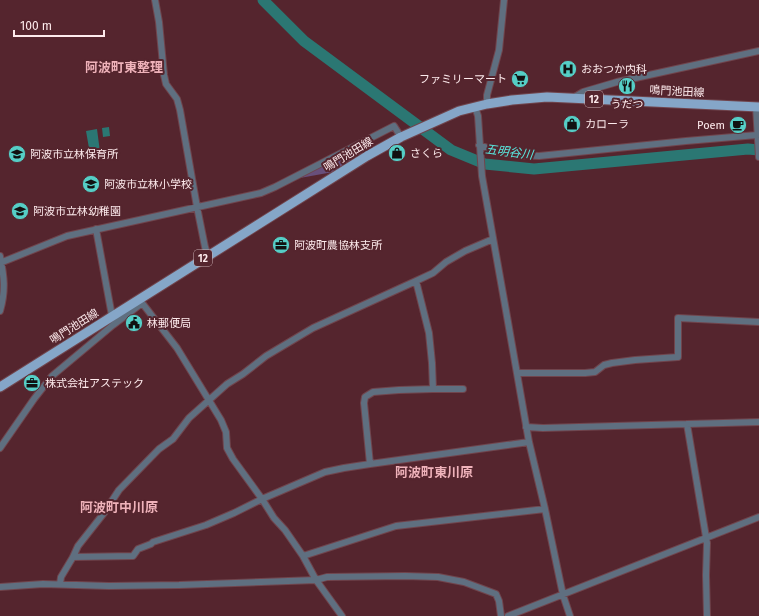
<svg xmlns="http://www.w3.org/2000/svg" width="759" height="616" viewBox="0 0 759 616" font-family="'Fira Sans','Noto Sans JP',sans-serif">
  <rect width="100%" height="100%" fill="#55252e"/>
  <path fill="#684f7b" d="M362 153 333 172 300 178 343 155Z"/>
  <path fill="#2b7773" d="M109 127 110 136 103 137 102 128Z
    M97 129 100 152 90 154 86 131Z"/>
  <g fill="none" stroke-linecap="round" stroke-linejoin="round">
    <path stroke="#2b7773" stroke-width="11" d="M263 0 304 41 451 150 485 164 534 169 748 149 759 150"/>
    <defs>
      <path id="minor" d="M155 0 159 22 164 75 166 84 177 99 180 110 197 207 205 247 208 256
        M573 98 583 92 617 82 759 51
        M487 104V95L499 50 504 0
        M475 107 478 116 482 176 505 305 529 442 545 509 563 595 570 616
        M756 107 759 157
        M479 145 502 153 515 155 539 156 686 141 757 135
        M96 229 112 316
        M0 256C4 276 6 290 0 311
        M0 263 67 236 261 193 275 187 394 126 401 137
        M416 281 429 333 432 363 433 389H463
        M139 299 177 348 221 420 226 432 227 448 233 459 262 499 274 518 285 530 303 556 316 580 342 616
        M517 373H585L595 372 604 365 612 363 635 360 678 357V318L759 322
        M687 424 707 543 706 575 707 616
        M526 427 543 428 759 422
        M0 448 34 399 52 376 113 325 142 303
        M370 464 364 403 365 397 373 392 399 390 433 389
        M303 556 396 526 545 509
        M73 557 133 556 138 549 151 544 153 542 206 525 234 513 262 499 325 472 344 468 370 464 529 442
        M60 584 61 577 73 557 78 546 104 513 119 490 159 449 173 439 189 418 227 384 243 374 266 356 313 328 416 281 433 273 446 262 465 251 493 239
        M0 587 43 584 109 586 179 585 316 580 327 577 405 576 438 577 464 582 496 594 499 601 501 616
        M508 616 759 517"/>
      <path id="primary" d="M0 387 367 156 401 137 459 111 487 104 512 100 547 97 759 107"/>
    </defs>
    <use href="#minor" stroke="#70454d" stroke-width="8"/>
    <use href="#primary" stroke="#70454d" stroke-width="11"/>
    <use href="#minor" stroke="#5f6f80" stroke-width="6"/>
    <use href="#primary" stroke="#85a6c8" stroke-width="9"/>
  </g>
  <defs>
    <symbol id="hospital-disc" viewBox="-11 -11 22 22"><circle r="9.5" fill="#55cec6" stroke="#55252e"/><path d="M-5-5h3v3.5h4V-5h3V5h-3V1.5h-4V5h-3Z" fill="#111"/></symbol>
    <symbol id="supermarket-disc" viewBox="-11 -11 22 22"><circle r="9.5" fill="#55cec6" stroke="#55252e"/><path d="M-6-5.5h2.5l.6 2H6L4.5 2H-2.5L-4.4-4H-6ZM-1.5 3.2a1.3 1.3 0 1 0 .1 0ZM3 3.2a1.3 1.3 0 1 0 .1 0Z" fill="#111"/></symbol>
    <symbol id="restaurant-disc" viewBox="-11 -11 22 22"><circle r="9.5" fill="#55cec6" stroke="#55252e"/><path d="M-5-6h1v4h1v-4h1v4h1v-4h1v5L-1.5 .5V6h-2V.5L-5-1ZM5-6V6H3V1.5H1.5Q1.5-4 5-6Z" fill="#111"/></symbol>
    <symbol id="shop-disc" viewBox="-11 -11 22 22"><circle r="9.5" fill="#55cec6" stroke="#55252e"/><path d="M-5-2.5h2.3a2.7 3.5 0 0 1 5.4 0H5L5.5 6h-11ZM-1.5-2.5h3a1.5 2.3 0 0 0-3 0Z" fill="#111"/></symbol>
    <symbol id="cafe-disc" viewBox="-11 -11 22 22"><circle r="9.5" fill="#55cec6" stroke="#55252e"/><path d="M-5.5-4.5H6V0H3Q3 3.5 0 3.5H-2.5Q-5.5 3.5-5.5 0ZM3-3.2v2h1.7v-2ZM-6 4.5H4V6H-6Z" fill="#111"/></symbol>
    <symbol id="school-disc" viewBox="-11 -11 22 22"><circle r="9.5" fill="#55cec6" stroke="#55252e"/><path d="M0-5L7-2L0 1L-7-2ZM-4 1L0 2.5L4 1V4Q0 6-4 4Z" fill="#111"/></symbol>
    <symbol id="office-disc" viewBox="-11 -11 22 22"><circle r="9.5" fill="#55cec6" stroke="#55252e"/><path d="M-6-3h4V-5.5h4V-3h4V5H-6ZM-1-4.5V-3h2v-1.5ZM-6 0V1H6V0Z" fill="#111"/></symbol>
    <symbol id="civic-disc" viewBox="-11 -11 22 22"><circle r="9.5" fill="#55cec6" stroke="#55252e"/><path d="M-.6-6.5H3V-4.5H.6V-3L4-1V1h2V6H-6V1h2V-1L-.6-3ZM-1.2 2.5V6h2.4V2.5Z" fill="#111"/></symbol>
  </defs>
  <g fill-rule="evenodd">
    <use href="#hospital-disc" x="558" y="59" width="20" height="20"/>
    <use href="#supermarket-disc" x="510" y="69" width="20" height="20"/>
    <use href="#restaurant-disc" x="617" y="76" width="20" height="20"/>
    <use href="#shop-disc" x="562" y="114" width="20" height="20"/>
    <use href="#cafe-disc" x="728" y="115" width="20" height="20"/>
    <use href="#shop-disc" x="387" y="143" width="20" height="20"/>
    <use href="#school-disc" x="7" y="144" width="20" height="20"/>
    <use href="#school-disc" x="81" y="174" width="20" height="20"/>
    <use href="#school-disc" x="10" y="201" width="20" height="20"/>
    <use href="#office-disc" x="271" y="235" width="20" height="20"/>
    <use href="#civic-disc" x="124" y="313" width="20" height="20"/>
    <use href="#office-disc" x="22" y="373" width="20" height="20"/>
  </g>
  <g text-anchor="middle" stroke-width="4" stroke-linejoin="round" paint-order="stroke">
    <g fill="#55252e" stroke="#cbb0b4" stroke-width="1">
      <rect x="585" y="91" width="18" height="16" rx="3"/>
      <rect x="194" y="250" width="18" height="16" rx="3"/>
    </g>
    <g font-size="10" font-weight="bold" fill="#feebed">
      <text x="594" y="103">12</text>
      <text x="203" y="262">12</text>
    </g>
    <g font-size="11" fill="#feebed" stroke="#55252e" text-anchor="start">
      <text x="581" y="73">おおつか内科</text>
      <text x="507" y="83" text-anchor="end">ファミリーマート</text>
      <text x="627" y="108" text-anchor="middle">うだつ</text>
      <text x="585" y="128">カローラ</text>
      <text x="725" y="129" text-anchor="end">Poem</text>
      <text x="410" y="157">さくら</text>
      <text x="30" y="158">阿波市立林保育所</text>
      <text x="104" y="188">阿波市立林小学校</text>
      <text x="33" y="215">阿波市立林幼稚園</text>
      <text x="294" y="249">阿波町農協林支所</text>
      <text x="147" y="327">林郵便局</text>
      <text x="45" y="387">株式会社アステック</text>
    </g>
    <g font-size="11" fill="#feebed" stroke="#55252e">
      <text transform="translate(677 91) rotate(3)" y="4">鳴門池田線</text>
      <text transform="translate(348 154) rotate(-31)" y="4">鳴門池田線</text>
      <text transform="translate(74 326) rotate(-32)" y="4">鳴門池田線</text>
    </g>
    <g font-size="12" font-style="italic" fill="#59e9e0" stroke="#55252e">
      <text transform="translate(509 152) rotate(7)" y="4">五明谷川</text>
    </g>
    <g font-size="13" font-weight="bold" fill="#efb2ba" stroke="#55252e">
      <text x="124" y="72">阿波町東整理</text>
      <text x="434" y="477">阿波町東川原</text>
      <text x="119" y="512">阿波町中川原</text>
    </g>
  </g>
  <path d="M14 30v6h90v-6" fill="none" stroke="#feebed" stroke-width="2"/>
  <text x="20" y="30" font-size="12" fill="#feebed" stroke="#55252e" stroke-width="3" paint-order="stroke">100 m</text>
</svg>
